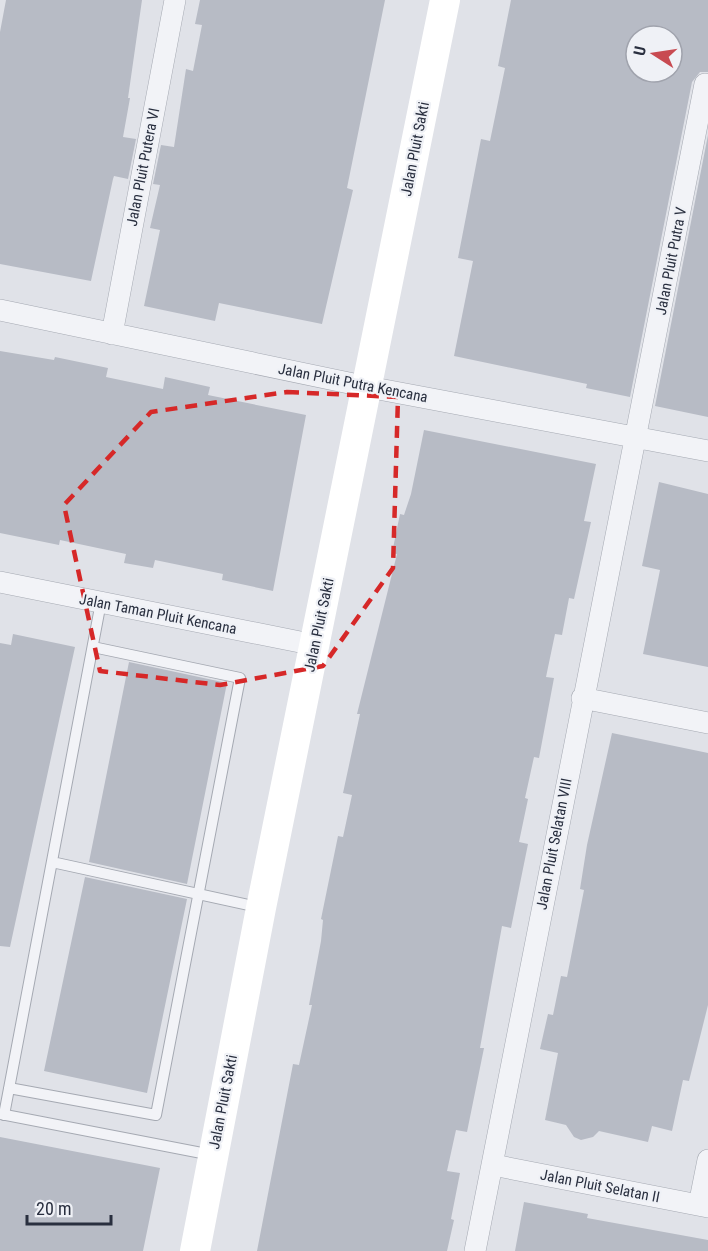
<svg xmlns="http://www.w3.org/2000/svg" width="708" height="1251" viewBox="0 0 708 1251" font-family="'Roboto Condensed',sans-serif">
  <rect width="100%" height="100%" fill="#e0e2e8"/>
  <path fill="#b7bbc5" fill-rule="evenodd" d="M6 0H142L128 98H130L123 137 136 139 128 179 114 176 113 179 91 281 0 264V32Z
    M200 0H385L347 188 353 190 322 324 219 303 215 321 144 306 160 230 150 228 160 185 153 184 161 145 174 147 186 69 193 71 202 25 195 24Z
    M511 0H708V72H700L692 82 630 397 586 388 587 384 454 356 473 261 458 258 481 139 490 141 505 68 498 66ZM636 36H672V72H636Z
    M708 135V417L655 406Z
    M0 351 54 360 55 357 108 368 106 377 163 389 165 377 210 387 208 395 306 415 273 591 222 580 223 574 155 560 153 568 124 563 126 554 60 540 59 545 0 533Z
    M424 430 596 464 584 521 591 522 574 599 569 598 562 635 555 634 546 677 554 678 539 758 534 757 525 798 528 799 519 842 528 844 511 928 502 926 480 1048H484L467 1132 456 1130 447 1171 460 1173 451 1219 454 1220 447 1251H257L293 1064 299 1065 312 1005H309L321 941 323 920 321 919 338 836 343 837 352 795 343 793 360 714H357L397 554 392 553 400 514 404 515 411 494Z
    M659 482 708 494V667L643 654 660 570 642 566Z
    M13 634 75 647 10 947 0 946V643L11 645Z
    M129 662 227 683 187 884 89 862Z
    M612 733 708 753V1005L689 1081 683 1080 672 1131 652 1126 648 1142 599 1131 593 1137 581 1140 574 1137 566 1125 545 1120 558 1053 540 1049 548 1014 553 1015 561 976 567 977 584 890 580 889 587 845Z
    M85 877 187 899 147 1093 44 1071Z
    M0 1137 160 1168 143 1251H0Z
    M524 1202 588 1214 587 1218 708 1240V1251H515Z"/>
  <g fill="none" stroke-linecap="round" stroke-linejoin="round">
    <defs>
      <path id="lane" d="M52 862 258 907
        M9 1088 156 1115 240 678 93 647
        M0 1114 212 1155
        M4 1115 101 602"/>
      <path id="street" d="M0 310 368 387 708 451
        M112 334 175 0
        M0 582 315 645
        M582 698 708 723
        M493 1165 708 1207
        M699 1205 708 1160
        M475 1251 705 84"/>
    </defs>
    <use href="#lane" stroke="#a5a9b2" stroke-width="12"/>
    <use href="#street" stroke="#a5a9b2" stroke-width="22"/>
    <use href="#lane" stroke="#f2f3f7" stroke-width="10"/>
    <use href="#street" stroke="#f2f3f7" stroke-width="21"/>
    <path stroke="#fff" stroke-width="30" d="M195 1251 261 908 445 0"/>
  </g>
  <path fill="none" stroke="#d62828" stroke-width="4.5" stroke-dasharray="12 8" stroke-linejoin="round" d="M287 392 398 397 393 568 323 666 220 685 100 671 64 505 151 412Z"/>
  <g text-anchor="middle" stroke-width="4.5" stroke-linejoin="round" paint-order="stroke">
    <g font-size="15" fill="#292f3f" stroke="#eff1f6">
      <text transform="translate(415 149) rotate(-79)" y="5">Jalan Pluit Sakti</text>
      <text transform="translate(143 167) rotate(-79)" y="5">Jalan Pluit Putera VI</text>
      <text transform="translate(671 261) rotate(-79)" y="5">Jalan Pluit Putra V</text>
      <text transform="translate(353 383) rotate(11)" y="5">Jalan Pluit Putra Kencana</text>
      <text transform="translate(158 614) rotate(11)" y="5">Jalan Taman Pluit Kencana</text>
      <text transform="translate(319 625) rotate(-78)" y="5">Jalan Pluit Sakti</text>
      <text transform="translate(554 844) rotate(-79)" y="5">Jalan Pluit Selatan VIII</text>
      <text transform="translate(223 1102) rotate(-79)" y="5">Jalan Pluit Sakti</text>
      <text transform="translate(600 1186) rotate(11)" y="5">Jalan Pluit Selatan II</text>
    </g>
  </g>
  <g transform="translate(654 54) rotate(282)"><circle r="28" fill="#eff1f6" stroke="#a0a3ad" stroke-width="1.5"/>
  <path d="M0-4.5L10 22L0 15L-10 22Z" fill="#c84a51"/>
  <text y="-9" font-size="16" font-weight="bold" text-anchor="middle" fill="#292f3f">U</text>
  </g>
  <path d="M27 1215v9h84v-9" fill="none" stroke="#292f3f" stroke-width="3"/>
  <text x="36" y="1215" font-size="18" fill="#292f3f" stroke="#eff1f6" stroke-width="4.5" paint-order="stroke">20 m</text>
</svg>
